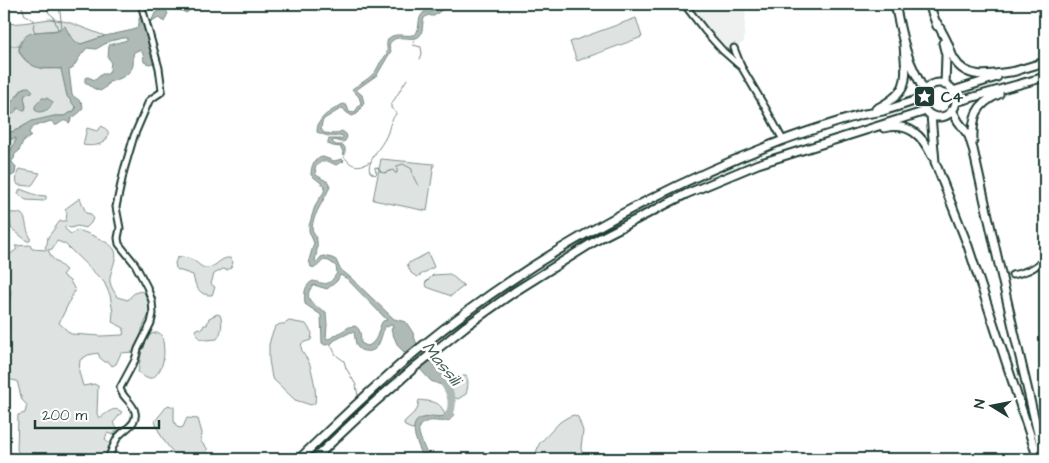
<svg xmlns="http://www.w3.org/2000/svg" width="1049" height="463" viewBox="0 0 1049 463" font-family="'Architects Daughter',sans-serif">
  <rect width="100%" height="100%" fill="#fff"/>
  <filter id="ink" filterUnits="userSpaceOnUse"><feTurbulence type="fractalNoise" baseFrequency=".02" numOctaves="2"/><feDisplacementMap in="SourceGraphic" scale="10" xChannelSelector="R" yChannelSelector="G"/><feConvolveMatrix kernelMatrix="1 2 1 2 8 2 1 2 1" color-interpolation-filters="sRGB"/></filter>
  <g filter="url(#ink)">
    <path fill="#eef1f0" d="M689 4H746L744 42 730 51 707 27Z"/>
    <path fill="#dee3e2" stroke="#7e908b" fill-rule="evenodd" d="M636 18 642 37 577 61 570 42Z
      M50 19 68 22 105 36 81 44 76 42 62 27 57 30 36 32 20 42C20 44 19 47 19 50 20 58 32 67 41 68 47 70 54 68 62 69L67 96 76 107 74 111 64 116H54L25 125 19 129 6 134 4 137V24L22 23ZM21 90 29 92 26 94 24 97 26 107 6 108 14 100Z
      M102 126 108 131C110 145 93 147 83 145L87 128 97 131Z
      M16 138V140L5 162V165L8 170 7 172 4 173V140L5 143 11 139Z
      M381 159 434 164 427 211 373 200Z
      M19 169 40 173 33 184 30 186 18 185C15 180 17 174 19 169Z
      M20 189 36 195 46 196V199L44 201 26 200 18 194Z
      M80 198 86 213 91 214 93 218 91 223 86 228 77 226 71 228 65 226V229L71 234 78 230C87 233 112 242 115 251 116 254 116 257 115 259 114 266 109 275 110 282 111 288 115 292 117 297L128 300C132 294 137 290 144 292L149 303V314L142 329V335L134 352 121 353 116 364 112 366 109 362H105L100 358 98 353 88 355 80 360 79 372 83 386 94 384 98 386 97 414 99 418C107 414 113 405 122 412L113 423 118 429 113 435 107 433 105 440 114 447 108 459H21L22 456 17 450 18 415 25 413 27 405 22 400 17 381 6 379C4 364 0 342 9 329L7 311 11 292 4 274V259L17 249 15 246 30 245 32 249 47 250 45 247 47 244 48 237 60 221H66L67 213 65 209ZM57 241 65 244 104 282 110 295 113 312 112 322 124 328 123 335 101 336 71 334 59 323 75 290 70 281 62 275 66 270 52 258 48 250 52 249Z
      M9 213C25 212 24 215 27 229 28 234 31 236 30 241H27L11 228Z
      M428 253 434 267 417 277 411 273 407 264Z
      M181 257C185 257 189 258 193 260 198 263 201 268 207 268 217 267 220 257 230 258L233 262 231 268 227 270 223 269 214 274 211 284 215 287 212 295C199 296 195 286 193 275L178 270 176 268 175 263 177 258Z
      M450 274 464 286 451 296 427 287 425 283 433 275Z
      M217 314 220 315C223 322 222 333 217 339L207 340 199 338 195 330 198 328 202 329 204 325H207L209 318Z
      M289 321 306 324 312 333 311 340 302 343C299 353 307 356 310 365 313 376 317 392 315 403L311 405 295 400 272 378 269 360V345L271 337 275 327 280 324H284Z
      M154 333H159L162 335C165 351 166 367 153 378H146L138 372 142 349 144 348C145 341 146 336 154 333Z
      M463 376H466C469 380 468 388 466 394L458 399 451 396 449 387 455 383Z
      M419 400C432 402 441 400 445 416L442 417 431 416 415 424 414 430 405 426 404 423 405 421 417 410Z
      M168 405 174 407V421L177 427 180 428 183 427 187 418 198 419 202 433 201 442 207 448 208 456 202 459H180C169 449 159 436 155 421Z
      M574 415 578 417 583 431 581 448 583 459H535L536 453 539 444 560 422 568 417Z"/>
    <path fill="#afbab7" stroke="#758883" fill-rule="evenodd" d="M163 4H183L188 7 189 11 186 13 177 8V6L169 5 166 11 168 13 164 22 159 17 148 23V21L152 20 155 13 162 9V6Z
      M443 4H449L434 16H432L428 15 424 18C422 23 423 29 421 34 415 45 396 30 389 45L391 51 377 75 356 90 362 95 364 103 357 114 352 116 346 112 344 109 342 108 324 119 322 122 321 129 324 133 335 134 342 131 346 134 347 137 345 141 342 142 334 140 332 142 336 145H343L345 148V155H344L341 147 333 146 328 144V141L329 139H342L343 137 342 135C333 138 326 136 317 132 317 117 330 112 341 105L344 104 347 106 349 112 354 113 361 103 359 97 352 89C359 84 368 80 374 73 377 70 378 66 380 63 382 60 385 57 387 53 388 48 385 43 389 38 397 31 410 39 416 33 421 28 416 19 424 12H431Z
      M143 16 157 62 149 64 144 62C143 56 145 54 139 50L134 52C132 56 134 60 133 65 131 75 118 80 109 82L105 88 100 91 93 88 85 82V78L88 77 95 80 102 74H108L110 70 111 61 108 58 109 45 127 40V38H123L110 41 96 49 87 48 81 55 72 69 69 70 72 95C74 97 80 100 82 103 86 111 75 115 71 119L70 123C62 119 64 121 57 125H55L51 121 33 127 29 132 31 136 26 140 23 141 19 151 15 154 14 159 12 160V162L16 167 15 174 6 179 4 185V173L7 172 8 170 5 165V162L16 140V138L11 139 5 143 4 137 6 134 19 129 32 121 54 116H64L74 111 76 108 67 96 61 69C54 68 48 69 41 68 31 67 24 59 19 51 22 31 33 32 50 31 52 31 56 31 58 30 61 29 63 27 65 26L70 36 76 42 81 44 105 36 133 30 137 28 139 24V18Z
      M25 87H29L33 91V92L26 94 24 97 26 107 25 110H22L18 108 13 114 9 115 7 114 6 108Z
      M42 98H47L53 102C51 108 46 112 38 112L35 110V106Z
      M323 157 334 161 342 159 344 161 336 165C325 160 323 158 315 168L316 175 328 182 330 186C325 200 314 212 312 227 312 232 316 236 317 241 318 248 316 255 315 261L317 262 321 257 324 256 332 258 336 260 340 269 350 277 394 319 406 322 413 333 417 345 448 381 447 384 450 391H448L446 387 431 381 405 353 398 346 391 330 393 326 391 325 387 327 385 326C381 335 380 354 365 351 361 351 357 348 356 344 355 340 355 336 354 332H351L335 340 331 344 325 345 322 343 321 315 305 304C304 294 304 285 313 281 327 284 328 287 337 273L336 266 329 261 324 260C319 263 318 269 311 267L309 260 314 243 309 231V226L314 209 317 202 324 192 325 186 311 175C311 166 314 158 323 157ZM340 275 346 278 387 320 383 321C377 329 380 338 370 345L367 346 361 343C360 336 362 330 355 326L349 327 331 338 328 339 326 338 327 325 326 312C315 306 300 298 314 285L327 289 337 281Z
      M450 408H452L454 414 450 420C442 423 436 420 429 421 425 422 420 424 419 428 417 434 427 453 429 459H424C421 452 417 444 415 436 408 409 438 421 445 415 448 413 448 411 450 408Z"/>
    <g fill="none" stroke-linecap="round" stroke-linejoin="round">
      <path stroke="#758883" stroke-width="1" d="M21 4 25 15 33 20 34 25 33 27 35 32
        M45 4 49 13 53 16 58 29
        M59 4 62 28
        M415 38 413 45 421 47 422 54 420 59
        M4 49 11 46H19
        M407 79 391 105V108L396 112V114C391 120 390 125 388 132 384 144 374 152 370 164 369 167 369 168 370 172L375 175 377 173 375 169V167L378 168 381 172 384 173 393 170 395 173H397V166L403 164 412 169C412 174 415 181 418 185
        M344 157C347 159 348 162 350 163 356 168 364 165 370 162
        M331 345 336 355 344 361 346 368 356 385 358 396"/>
      <path stroke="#afbab7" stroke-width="8" d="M444 383C451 393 455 405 448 416"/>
      <defs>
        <path id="minor" d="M684 4 705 31 723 51 740 66
          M734 48 741 66 765 107 783 140
          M1012 275C1026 272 1034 269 1045 259
          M108 459C111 452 114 443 118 437 124 429 138 424 135 412 133 402 122 398 120 388L135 360 138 349 151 323 153 314 152 301 147 287 135 264 119 244 118 238 120 228 116 207 124 170 134 136 149 101 154 97 160 93 162 90 159 68 141 4"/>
        <path id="highway" d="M895 4C899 22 902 41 909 59 913 70 920 81 924 92
          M929 4 937 26
          M937 23C941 30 945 37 948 44 950 49 951 54 954 59 967 82 995 74 1016 71
          M943 43 946 55 945 85
          M1012 72 1045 62
          M922 100a17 17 0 1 1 34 0a17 17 0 1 1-34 0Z
          M953 91 997 77
          M956 102 1045 77
          M876 109C912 91 906 79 904 44
          M952 110 958 121 969 136 973 149 1015 336 1044 459
          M931 115 935 162 968 246 1038 459
          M884 128C909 122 922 135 932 156
          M973 141C972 117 976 104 999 94
          M299 459C339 421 378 382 421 347 529 259 652 191 781 141 807 131 834 123 860 115 868 113 875 113 883 111 896 107 909 103 922 98
          M314 459 368 408 416 366 466 326 514 292 600 238 686 194 758 164 926 111"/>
      </defs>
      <use href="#minor" stroke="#1f3d34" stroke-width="9"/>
      <use href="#highway" stroke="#1f3d34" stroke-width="11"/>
      <use href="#minor" stroke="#fff" stroke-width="5"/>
      <use href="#highway" stroke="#fff" stroke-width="7"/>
    </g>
  </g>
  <defs>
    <symbol id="sight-square" viewBox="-11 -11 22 22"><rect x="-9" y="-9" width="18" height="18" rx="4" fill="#1f3d34" stroke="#fff"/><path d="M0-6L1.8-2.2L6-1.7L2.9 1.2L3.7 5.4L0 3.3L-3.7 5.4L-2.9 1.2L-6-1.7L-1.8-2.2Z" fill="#fff"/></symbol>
  </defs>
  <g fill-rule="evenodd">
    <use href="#sight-square" x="912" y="84" width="25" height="25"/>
  </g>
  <g text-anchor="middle" stroke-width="5" stroke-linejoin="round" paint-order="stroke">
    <g font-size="16" font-weight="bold" fill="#1f3d34" stroke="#fff" text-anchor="start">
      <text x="941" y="102">C4</text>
    </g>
    <g font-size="18" font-style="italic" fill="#4a625b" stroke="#fff">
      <text transform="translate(442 363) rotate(51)" y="6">Massili</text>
    </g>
  </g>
  <rect width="1049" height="463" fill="none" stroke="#fff" stroke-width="20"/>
  <rect x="10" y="10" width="1029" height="443" fill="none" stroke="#1f3d34" stroke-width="2" filter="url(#ink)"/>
  <g transform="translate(992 406) rotate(280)" stroke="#ffffff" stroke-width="4" paint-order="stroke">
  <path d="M0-4L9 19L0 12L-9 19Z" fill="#1f3d34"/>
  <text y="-8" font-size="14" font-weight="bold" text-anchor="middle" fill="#1f3d34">N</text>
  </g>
  <path d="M35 420v8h124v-8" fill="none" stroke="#1f3d34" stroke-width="2.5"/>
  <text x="42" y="420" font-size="15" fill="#1f3d34" stroke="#ffffff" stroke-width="4" paint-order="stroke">200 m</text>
</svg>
